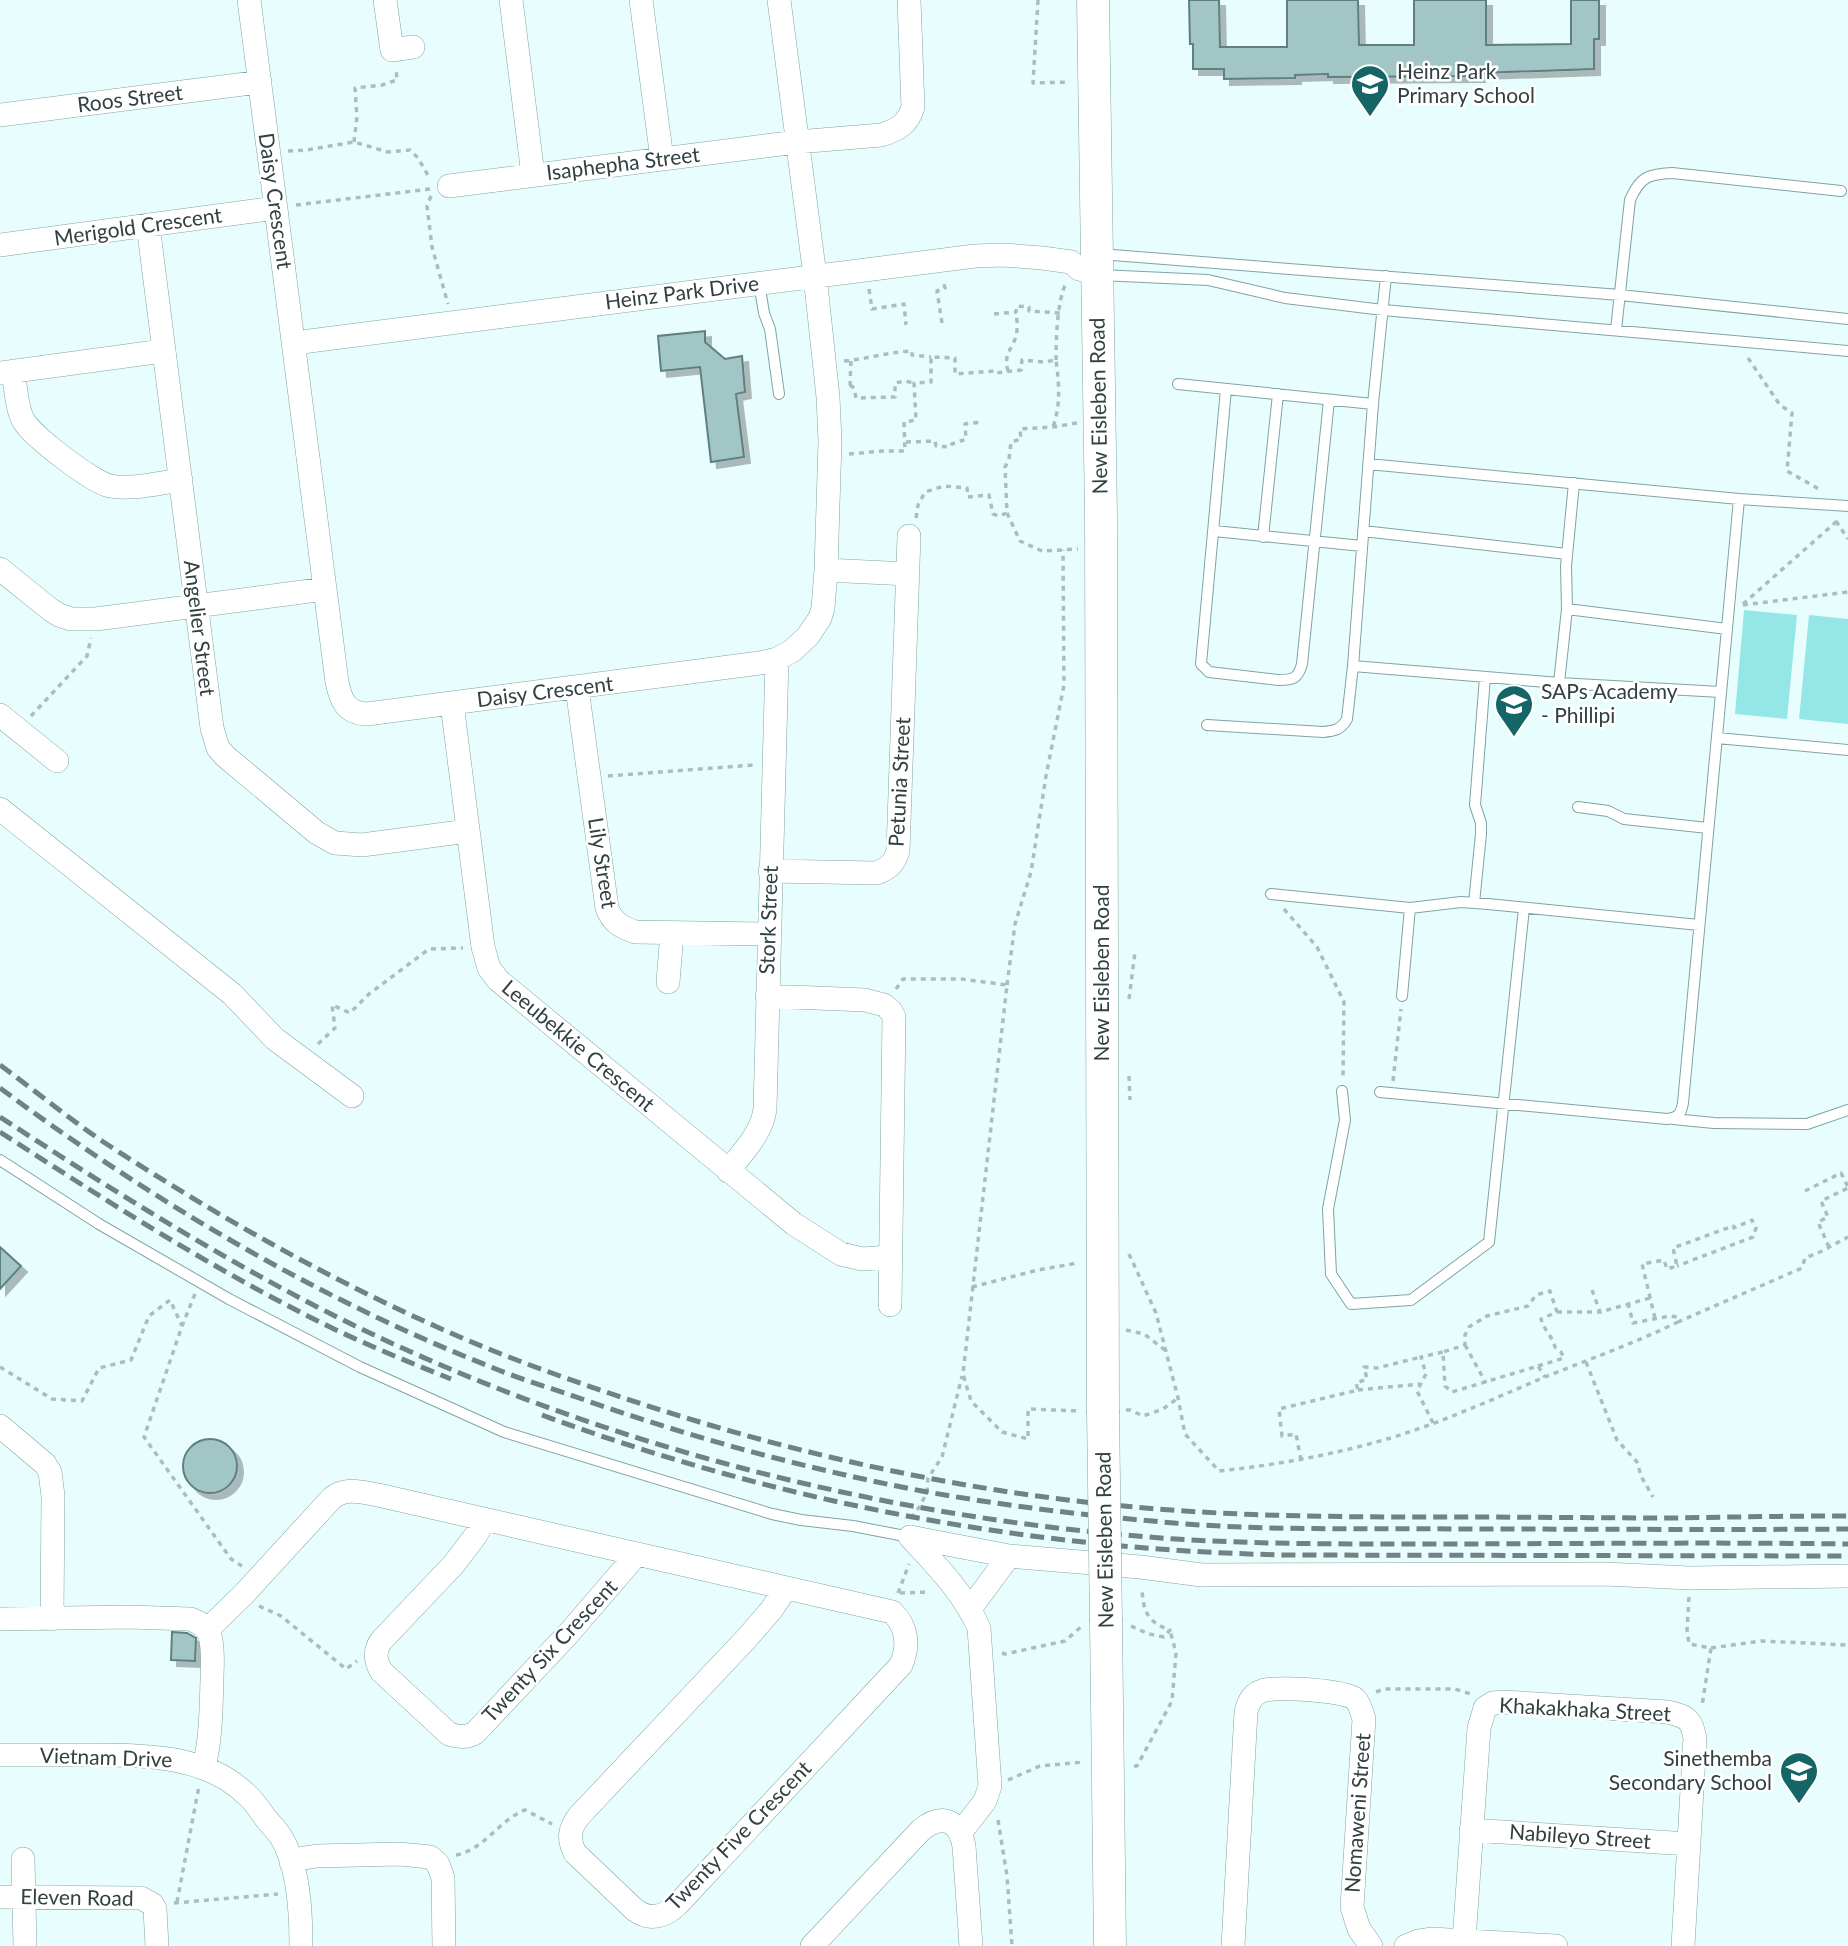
<svg xmlns="http://www.w3.org/2000/svg" width="1848" height="1946" viewBox="0 0 1848 1946" font-family="Lato,sans-serif">
  <defs>
    <filter id="shadow"><feDropShadow dx="6" dy="6" stdDeviation="0" flood-color="#0004"/></filter>
  </defs>
  <rect width="100%" height="100%" fill="#e8fefe"/>
  <path fill="#95e6e7" d="M1744 610 1797 615 1787 719 1735 714Z
    M1809 615 1848 619V724L1799 719Z"/>
  <path fill="#a2c5c5" stroke="#5e7f80" stroke-width="2" filter="url(#shadow)" d="M1189 0H1219L1220 47H1287V0H1358L1359 45H1414V0H1486V45L1571 44V0H1599V39H1594V69L1479 73V76L1328 77V74L1295 75V78L1224 79V69H1193V44H1190Z
    M705 331V342L725 359 742 356 745 392 736 394 744 457 711 462 700 367 661 371 658 336Z
    M0 1247 21 1266 0 1289Z
    M183 1466a27 27 0 1 1 54 0a27 27 0 1 1-54 0Z
    M172 1632 187 1633 196 1638 195 1661 171 1660Z"/>
  <g fill="none" stroke-linecap="round" stroke-linejoin="round">
    <defs>
      <path id="lane" d="M1100 254 1620 295 1848 319
        M1100 275 1208 280 1285 298 1383 310 1848 351
        M759 283 764 313 770 329 779 394
        M1616 330 1630 200C1640 177 1648 174 1672 173L1841 191
        M1178 384 1373 404
        M1226 389 1201 664 1209 672 1278 680C1293 680 1298 679 1302 664L1329 400
        M1368 464 1739 499 1848 506
        M1214 531 1362 546
        M1363 531 1567 554
        M1263 537 1278 394
        M1567 609 1727 629
        M1353 666 1559 683 1721 692
        M1559 683 1567 609 1566 566 1574 483
        M1207 725 1323 732C1334 731 1341 730 1347 719L1353 666 1373 404 1386 276
        M1717 738 1848 750
        M1578 807 1608 811 1624 819 1708 828
        M1271 894 1410 908 1461 902 1488 904 1699 925
        M1474 903 1481 834V823L1475 805 1485 677
        M1402 996 1410 908
        M1342 1091 1345 1120 1328 1209 1331 1274 1351 1304 1411 1300 1489 1242 1524 908
        M1380 1092 1667 1119C1678 1118 1681 1114 1683 1103L1739 499
        M1673 1119 1714 1123 1807 1124 1848 1110
        M0 1160 99 1224 229 1299 360 1367 504 1432 772 1514 801 1520 853 1526 910 1537"/>
      <path id="street" d="M249 0 337 682C341 701 346 713 367 714L760 663 777 659 792 651 808 636 820 618 823 608 826 570 830 441 828 397 815 276 779 0
        M385 0 392 50 413 47
        M511 0 533 175
        M641 0 662 159
        M0 115 260 82
        M449 186 797 142 881 135C898 130 908 124 913 107L909 0
        M148 225 212 728 218 748 225 756 317 833 335 843 362 845 468 831
        M0 245 276 208
        M294 343 975 256 1003 255 1042 258 1071 262 1079 269 1097 274
        M13 371C16 387 16 406 23 420 32 436 92 482 110 486 132 490 158 483 181 480
        M0 373 163 351
        M0 569 51 610 59 615 71 619H96L325 589
        M826 570 908 574
        M577 688 607 908C612 922 621 927 635 932L769 934
        M452 704 483 947 489 968 498 980 794 1224 841 1254 862 1259 890 1257
        M0 715 57 761
        M0 809 232 994 275 1039 352 1096
        M770 871 877 873C889 868 894 864 898 851L909 536
        M668 982 672 933
        M767 996 865 1000 884 1005 891 1011 894 1017 890 1305
        M728 1171C743 1152 762 1133 765 1109L777 659
        M0 1426 45 1464 50 1472 53 1496 52 1619
        M484 1519 476 1535 454 1564 381 1641C374 1651 375 1660 381 1671L449 1734C459 1737 466 1738 475 1733L569 1633 637 1554
        M910 1537 1009 1556 1140 1567 1202 1575 1604 1574 1690 1578 1848 1576
        M910 1537C937 1566 963 1592 979 1628L990 1786 985 1801 961 1832
        M970 1609 1009 1556
        M0 1619 128 1617 190 1619C199 1622 207 1627 210 1636 214 1650 212 1666 212 1680 211 1710 211 1738 204 1767
        M207 1630 244 1594 332 1498C346 1487 361 1492 378 1495L892 1612C908 1627 909 1646 901 1665L677 1905C664 1917 650 1921 635 1910L575 1853C568 1839 569 1829 579 1816L747 1638 772 1609 786 1588
        M0 1755C32 1755 64 1755 96 1755 149 1755 207 1756 247 1795 254 1801 259 1809 264 1816 269 1823 276 1829 281 1837 299 1866 301 1913 301 1946
        M1471 1830 1689 1844
        M23 1859 25 1946
        M291 1862 304 1858 317 1856 399 1854 430 1857 438 1864 443 1878 444 1946
        M0 1897 141 1898 152 1904 155 1909 157 1946
        M1464 1940 1479 1728 1485 1708 1493 1703 1503 1702 1668 1712C1687 1717 1691 1718 1695 1738L1683 1946
        M812 1946 921 1830C942 1813 959 1820 964 1846L971 1946
        M1233 1946 1246 1712C1248 1703 1252 1694 1262 1691 1274 1686 1345 1690 1355 1699 1360 1704 1362 1712 1364 1719L1352 1907 1359 1929 1371 1946
        M1406 1946 1418 1941 1431 1939 1556 1946"/>
      <path id="secondary" d="M1093 0 1101 516 1103 1411
        M1106 1622 1110 1946"/>
    </defs>
    <use href="#lane" stroke="#81a3a3" stroke-width="12"/>
    <use href="#street" stroke="#81a3a3" stroke-width="24"/>
    <use href="#secondary" stroke="#81a3a3" stroke-width="33"/>
    <path stroke="#aabebe" stroke-width="3.5" stroke-dasharray="5 5" stroke-linecap="butt" d="M1038 0 1033 83 1070 82
      M354 142 357 117 355 88 382 85 397 80 396 69
      M288 151 306 150 354 142 388 152 410 150 418 158 429 177
      M431 196 427 206 432 247 448 304
      M296 205 430 189
      M869 289 872 309 904 304 906 325
      M994 314 1016 312 1017 306 1029 307V311L1060 313
      M942 323 937 291 945 288 943 280
      M1748 358 1780 405 1792 413 1787 471 1819 489
      M1056 360C1056 339 1057 302 1066 283
      M844 361C867 359 888 352 912 351V355L931 357
      M1008 371C1003 354 1012 350 1016 336 1018 329 1017 319 1016 312
      M849 385H850L851 361
      M850 385 854 388 856 398 895 397V383L905 381 914 383
      M1077 423 1053 427 1020 429 1021 439 1011 442 1009 459 1005 467 1007 513 1020 541 1042 551 1078 549
      M906 442 935 441 936 446 950 447 952 444 966 439 965 424 982 422
      M849 454 883 451H905L904 422 916 420 914 383 931 382V357L955 358V374L994 371 995 373 1021 370 1022 360 1044 362 1056 360C1059 383 1061 404 1053 427
      M916 518 918 505 925 492 944 486 967 488 968 497 989 495 993 514 999 516 1007 513
      M1836 521 1848 539
      M1743 604 1837 521
      M1743 605 1848 592
      M31 716 87 656 91 638
      M608 776 754 765
      M1284 909 1317 947 1344 1002 1343 1078
      M1007 985 1015 924 1031 872 1046 776 1064 685 1063 550
      M896 989 903 979H961L1007 985 963 1374 971 1401 1002 1432 1028 1439V1409L1080 1411
      M1129 999 1135 952
      M318 1044 335 1028 332 1005 350 1013 369 994 429 949 463 948
      M1129 1076 1130 1100
      M1393 1081 1401 1009
      M1805 1191 1841 1173 1848 1187
      M1829 1247 1818 1222 1828 1217 1821 1201 1848 1188
      M1129 1254 1156 1313 1178 1398 1185 1434 1219 1471C1276 1465 1332 1455 1387 1439 1441 1423 1493 1399 1545 1377 1590 1359 1635 1343 1678 1322
      M972 1287 1038 1270 1078 1263
      M1592 1290 1600 1312 1650 1298
      M195 1294 182 1326 144 1437 231 1559 242 1566
      M1628 1303 1633 1323 1670 1316 1677 1317 1678 1322 1802 1268 1805 1258 1820 1252 1848 1237
      M1557 1312H1600
      M1655 1318 1642 1264 1664 1260 1667 1269 1677 1266 1673 1248 1733 1226 1734 1228 1752 1220 1756 1228 1753 1237 1677 1266
      M1126 1330 1144 1334 1165 1350
      M1465 1345 1486 1383
      M1586 1362 1617 1440 1637 1462 1641 1476 1653 1497
      M1538 1366 1564 1358 1561 1352 1555 1347C1552 1336 1544 1330 1541 1319L1557 1312 1550 1291 1536 1295 1528 1306 1487 1316 1469 1327 1465 1335V1345L1443 1352 1445 1386 1452 1392 1538 1366 1545 1377
      M0 1367 52 1399 82 1401 99 1368 131 1360 149 1316 170 1300 182 1326
      M1358 1390 1420 1384
      M1126 1410H1130L1143 1416 1163 1409 1178 1398
      M1433 1423 1417 1391 1426 1374 1421 1357 1443 1352
      M1301 1460 1296 1434 1282 1436 1279 1409 1358 1390 1356 1383 1367 1379 1364 1367 1377 1368 1421 1357
      M911 1518 920 1506 927 1492 928 1478 942 1457 962 1376
      M898 1593 909 1564
      M900 1593 930 1592
      M1689 1597 1687 1630 1689 1644 1711 1648 1702 1706
      M259 1606 281 1616 346 1669 357 1661
      M1131 1626 1149 1634 1164 1637 1170 1630C1147 1622 1143 1611 1142 1588
      M1711 1648 1761 1641 1848 1645
      M1002 1653 1005 1654 1065 1641 1082 1626
      M1376 1692 1384 1689H1455L1471 1694
      M1134 1766H1137L1172 1701 1176 1653 1170 1630
      M1008 1780 1040 1766 1084 1762
      M998 1820 1007 1876 1012 1946
      M456 1855C484 1850 499 1820 525 1810L552 1824
      M177 1902 199 1786
      M174 1903 278 1894"/>
    <use href="#lane" stroke="#fff" stroke-width="10"/>
    <use href="#street" stroke="#fff" stroke-width="23"/>
    <use href="#secondary" stroke="#fff" stroke-width="32"/>
    <path stroke="#718282" stroke-width="5" stroke-dasharray="14 7" stroke-linecap="butt" d="M0 1065C34 1090 67 1117 102 1141 209 1211 319 1274 435 1326 492 1352 550 1373 609 1393 779 1451 955 1491 1134 1507 1241 1517 1349 1517 1456 1517 1528 1517 1600 1518 1672 1518 1731 1517 1789 1516 1848 1516
      M0 1088C151 1200 316 1298 491 1367 515 1377 540 1385 565 1393 682 1435 801 1468 922 1491 1005 1506 1090 1516 1174 1523 1268 1531 1363 1528 1457 1529 1588 1529 1718 1530 1848 1529
      M0 1117C109 1188 218 1257 335 1316 593 1445 889 1520 1176 1539 1254 1544 1332 1544 1410 1544 1556 1544 1702 1542 1848 1544
      M0 1132C108 1202 217 1272 334 1329 372 1347 411 1363 451 1379
      M542 1415C780 1503 1032 1550 1286 1555L1848 1556"/>
    <defs>
      <path id="secondary-bridge" d="M1103 1411 1106 1622"/>
    </defs>
    <use href="#secondary-bridge" stroke="#81a3a3" stroke-width="33" stroke-linecap="butt"/>
    <use href="#secondary-bridge" stroke="#fff" stroke-width="32"/>
  </g>
  <defs>
    <symbol id="school-pin" viewBox="-11 -11 22 30"><path d="M0 17L-7.5 6A9.5 9.5 0 1 1 7.5 6Z" fill="#166566" stroke="#fff"/><path d="M0-5L7-2L0 1L-7-2ZM-4 1L0 2.5L4 1V4Q0 6-4 4Z" fill="#fff"/></symbol>
    <symbol id="university-pin" viewBox="-11 -11 22 30"><path d="M0 17L-7.5 6A9.5 9.5 0 1 1 7.5 6Z" fill="#166566" stroke="#fff"/><path d="M0-5L7-2L0 1L-7-2ZM-4 1L0 2.5L4 1V4Q0 6-4 4Z" fill="#fff"/></symbol>
  </defs>
  <g fill-rule="evenodd">
    <use href="#school-pin" x="1348" y="62" width="44" height="60"/>
    <use href="#university-pin" x="1492" y="682" width="44" height="60"/>
    <use href="#school-pin" x="1777" y="1749" width="44" height="60"/>
  </g>
  <g text-anchor="middle" stroke-width="5" stroke-linejoin="round" paint-order="stroke">
    <g font-size="21" fill="#314040" stroke="#fff" text-anchor="start">
      <text x="1397" y="79">Heinz Park<tspan x="1397" dy="24">Primary School</tspan></text>
      <text x="1541" y="699">SAPs Academy<tspan x="1541" dy="24">- Phillipi</tspan></text>
      <text x="1772" y="1766" text-anchor="end">Sinethemba<tspan x="1772" dy="24">Secondary School</tspan></text>
    </g>
    <g font-size="21" fill="#314040" stroke="#fff">
      <text transform="translate(130 99) rotate(-7)" y="7">Roos Street</text>
      <text transform="translate(623 164) rotate(-7)" y="7">Isaphepha Street</text>
      <text transform="translate(275 201) rotate(82)" y="7">Daisy Crescent</text>
      <text transform="translate(138 227) rotate(-8)" y="7">Merigold Crescent</text>
      <text transform="translate(682 293) rotate(-7)" y="7">Heinz Park Drive</text>
      <text transform="translate(1099 406) rotate(-91)" y="7">New Eisleben Road</text>
      <text transform="translate(199 628) rotate(83)" y="7">Angelier Street</text>
      <text transform="translate(545 692) rotate(-7)" y="7">Daisy Crescent</text>
      <text transform="translate(900 782) rotate(-87)" y="7">Petunia Street</text>
      <text transform="translate(602 863) rotate(81)" y="7">Lily Street</text>
      <text transform="translate(769 920) rotate(-88)" y="7">Stork Street</text>
      <text transform="translate(1102 973) rotate(-90)" y="7">New Eisleben Road</text>
      <text transform="translate(578 1046) rotate(40)" y="7">Leeubekkie Crescent</text>
      <text transform="translate(1105 1540) rotate(-91)" y="7">New Eisleben Road</text>
      <text transform="translate(550 1651) rotate(-47)" y="7">Twenty Six Crescent</text>
      <text transform="translate(1585 1710) rotate(3)" y="7">Khakakhaka Street</text>
      <text transform="translate(106 1758) rotate(2)" y="7">Vietnam Drive</text>
      <text transform="translate(1358 1813) rotate(-86)" y="7">Nomaweni Street</text>
      <text transform="translate(739 1836) rotate(-46)" y="7">Twenty Five Crescent</text>
      <text transform="translate(1580 1837) rotate(4)" y="7">Nabileyo Street</text>
      <text transform="translate(77 1898) rotate(1)" y="7">Eleven Road</text>
    </g>
  </g>
</svg>
